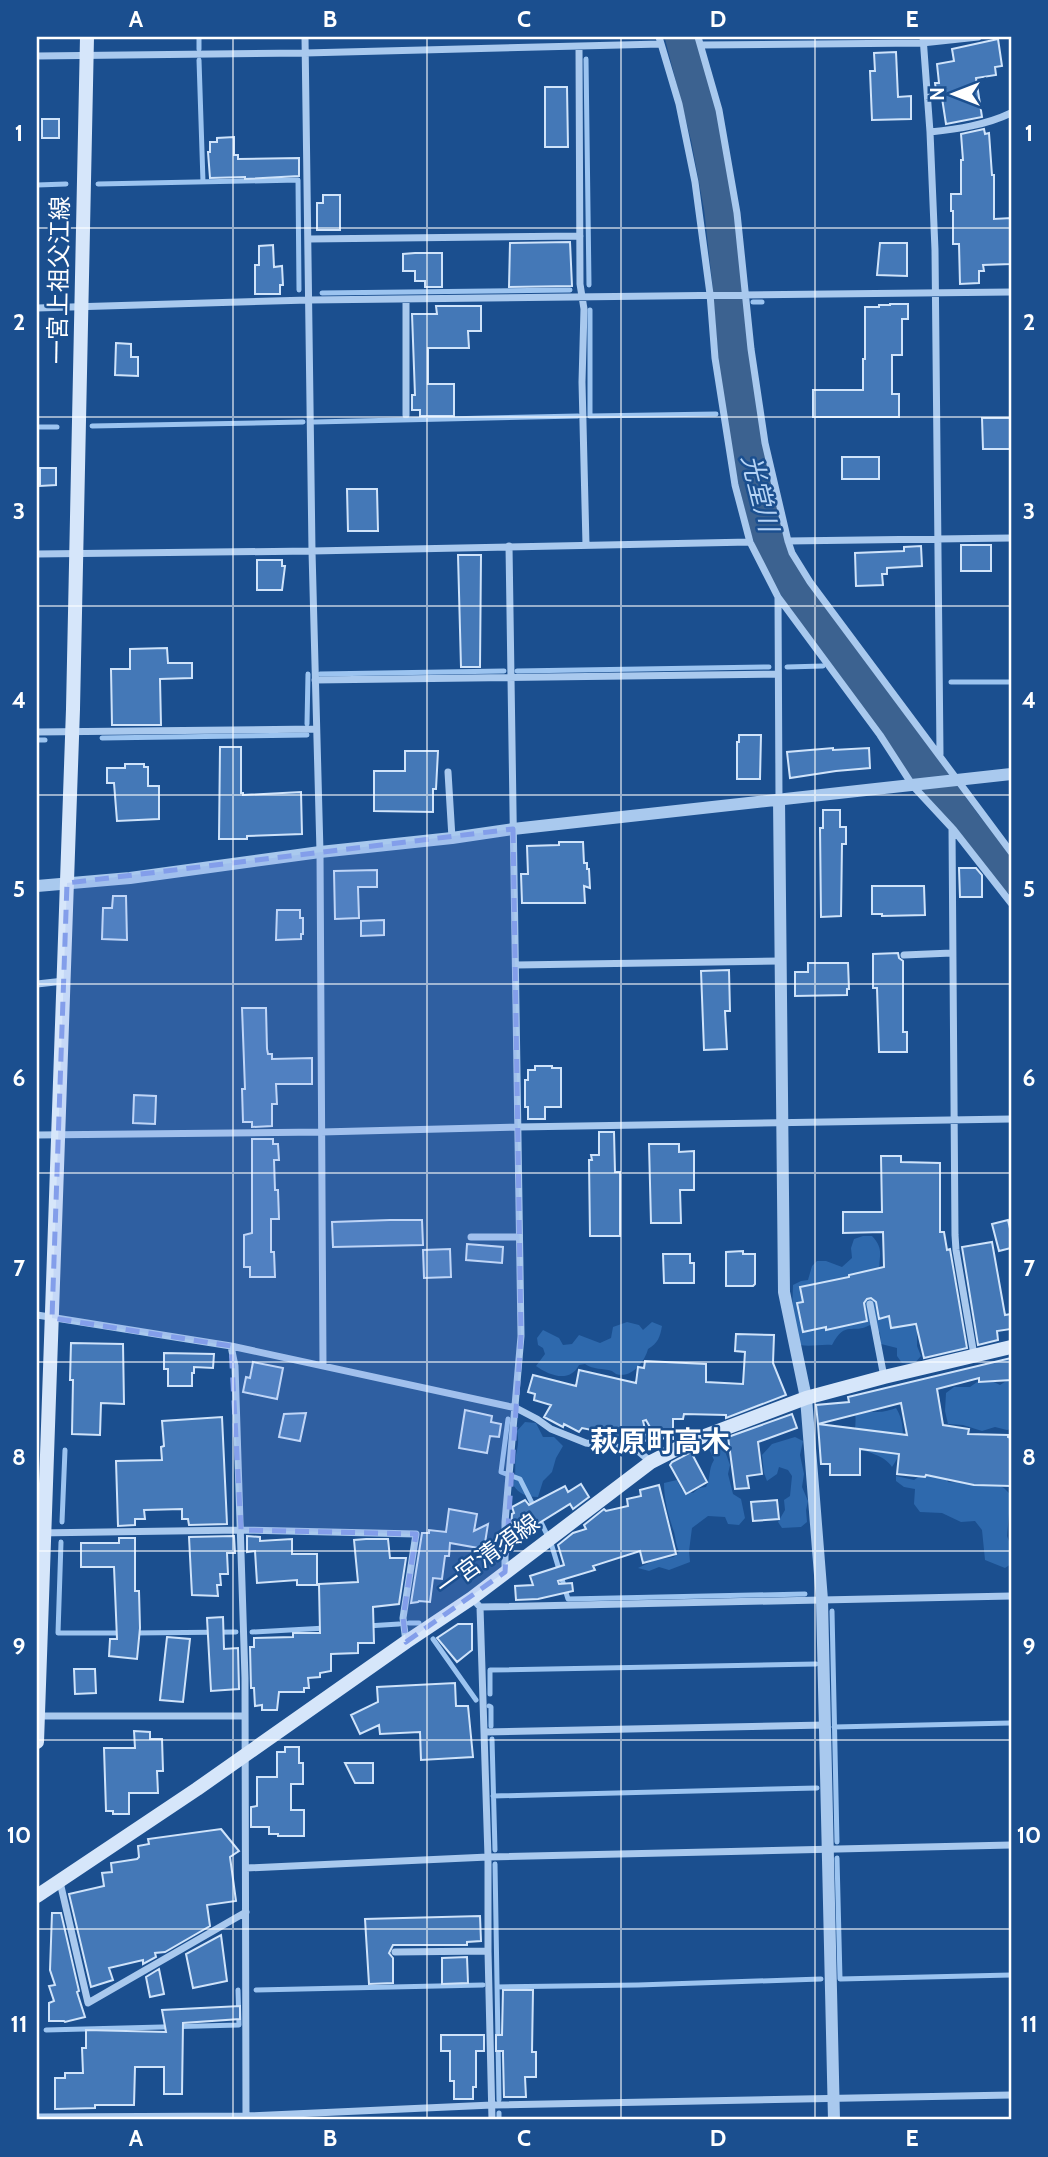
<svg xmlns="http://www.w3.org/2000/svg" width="1048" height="2157" viewBox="0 0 1048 2157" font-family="Cabin,'Noto Sans JP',sans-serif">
  <rect width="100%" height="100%" fill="#1b4f8f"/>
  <path fill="#2e69ad" d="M863 1236H872C886 1251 877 1257 880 1274 884 1288 896 1308 903 1322L914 1326 917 1329V1346L921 1356 914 1364 902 1363 897 1356V1348L881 1344 880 1333 870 1325C852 1335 846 1319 832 1345 821 1344 811 1347 800 1345L792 1313 793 1285 801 1281 808 1280 812 1266 817 1261H826L842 1267 852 1258 851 1248 854 1239Z
    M627 1322 639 1325 643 1330 652 1322 662 1326C660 1337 658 1343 648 1349 645 1361 632 1379 616 1374 615 1373 613 1372 612 1371 602 1368 594 1370 585 1364L579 1365C570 1383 550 1376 536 1366L545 1354 543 1348 538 1345 537 1338 543 1330 559 1338 563 1345 572 1344 579 1335 600 1343 611 1338 613 1327Z
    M984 1377 1000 1385 1011 1378V1429L1007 1430 995 1427 982 1431 963 1425 948 1424 945 1411 946 1393 954 1387H970Z
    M896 1408C907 1425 904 1451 892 1467 885 1455 866 1452 854 1447 853 1435 857 1425 855 1413 873 1410 878 1415 896 1408Z
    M525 1422 536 1423 543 1437H554L563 1446 556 1458 552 1472 543 1481 538 1497C527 1497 519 1494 513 1485 517 1472 514 1467 516 1455 518 1446 519 1441 517 1431Z
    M715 1437H723L727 1444 726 1454 730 1465 728 1474 733 1494 741 1499 745 1518 739 1525 728 1524 725 1517 708 1516 692 1528 689 1551 690 1562 669 1570 659 1567 649 1571 638 1568 655 1560 674 1557 679 1551C675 1544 676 1536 673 1529 668 1514 664 1499 664 1483L677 1480 682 1490 693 1493 699 1488 706 1487C711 1478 708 1469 714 1460L706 1442Z
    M795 1437 803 1441 800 1455 804 1474 802 1487 808 1501 806 1510 807 1522 801 1527 782 1528 778 1522 785 1510 784 1500 790 1496 792 1476 788 1470 779 1467 777 1474 767 1481 764 1473 762 1455 772 1444Z
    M941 1469 948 1482C955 1483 964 1481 971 1483 983 1485 981 1487 994 1483L1004 1488 1011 1495V1510L1009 1514 1007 1536 1011 1546V1564L1005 1568 985 1560 982 1530 975 1521 961 1522 942 1513 920 1512 914 1504 915 1489 904 1487 896 1481V1476L914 1480 924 1473Z"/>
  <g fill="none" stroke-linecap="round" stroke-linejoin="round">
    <path stroke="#9cc4f0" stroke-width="5" d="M199 37V49
      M586 59 589 285
      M199 60 203 182
      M98 184 298 180 299 290
      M37 185 66 184
      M322 293 570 290
      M753 302H762
      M590 310V416L716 414
      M314 422 578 416
      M92 426 303 422
      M37 427H57
      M834 666H849
      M787 667 823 666
      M517 671 769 667
      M320 674 504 671
      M951 682H1011
      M307 724 308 674
      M102 738 307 735
      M37 740H45
      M508 1419 501 1472 520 1479 534 1507
      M538 1516 551 1543 568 1599 805 1594
      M62 1522 65 1450
      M61 1542 58 1633H121
      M832 1611 837 1842
      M409 1623H419
      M367 1626 399 1624
      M252 1632 326 1628
      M134 1633 236 1632
      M433 1639 476 1700
      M490 1694V1670L816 1664
      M489 1706 491 1707V1726
      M834 1727 1011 1723
      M492 1739 495 1850
      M493 1796 817 1788
      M837 1858 840 1979 1011 1975
      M495 1864 499 2100
      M497 1987 638 1985 821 1979
      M256 1990 483 1985
      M46 2030 239 2025 238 1990
      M499 2113V2120"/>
    <path stroke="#3c6290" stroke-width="32" d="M681 37 707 138 720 208 728 280 736 378 752 471 765 525 777 560 822 628 967 826 1011 877"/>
  </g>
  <path fill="#4478b7" stroke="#cfe3fa" stroke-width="2" d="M998 39 1002 66 995 67 996 75 976 78 982 117 946 124 942 98H937L935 83H939L937 64 954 61 952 49Z
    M896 52 898 97 911 96V119L872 120 870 71H875L874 53Z
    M545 87H567L568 147H545Z
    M42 119H59V138H42Z
    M984 129 985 134 989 133 992 175H994V219L1011 218V264L983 265 984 271H979V283L960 284 959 244H953V211H951V194H961V160H963L961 134Z
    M234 137V155H238V159L299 158V176L245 179V177L210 178 208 152H210V142H217V138Z
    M323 195H340V230H317V203H323Z
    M570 242 572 286 509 287 510 243Z
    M880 243H907V276L877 275Z
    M273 245 274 267 282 266 283 285H280V294H255V265H259V246Z
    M415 253H442V287H425V281H415V271H403V254Z
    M890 304H908V319H902V355H892V394H899V417H813V390H863V359H865V307H879V305H890Z
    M436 306H481V331H468L469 348H428V384H454V416H420V410H412V395H415L412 314H437Z
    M116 343 131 344V357H138V376L115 375Z
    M982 418H1011V449H983Z
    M842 457H879V479H842Z
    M40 468H56V485L40 486Z
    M347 489H377L378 531H348Z
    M961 545H991V571H961Z
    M921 546 922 566 887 568V574H882L883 585 856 586 855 553 904 551V547Z
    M458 555H481L480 667H461Z
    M257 560H282V566H285L282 590H257Z
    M167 648 168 663H192V678L160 679 161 725H112L111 669H130V649Z
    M739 735H761L760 779H737V742H739Z
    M220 747H241V793H243V795L301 792 302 834 247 836V839H219Z
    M833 748V750L869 748 870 768 836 771 790 778 787 752Z
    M405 751H438L436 789H433V812L374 811V771H405Z
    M125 764H144V767H148V786H159V819L117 821 114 783H107V768H125Z
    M823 810H840V827H846V844H842L841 916 821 917 820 828H823Z
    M559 842H583L584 863H587V869H589L590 888 584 886 585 903H522L521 874H528L527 846 559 845Z
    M959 868H976L982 875V897H960Z
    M377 870V887H358L359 918 335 919 334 871Z
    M872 886H924L925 915 882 916V914H872Z
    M113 896H126L127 940 102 939 103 908H112Z
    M277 910H300V918H303V934H301V939L276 940Z
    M384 920V935L361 936V921Z
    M898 953 899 958 903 961V1032H907V1052H879L877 988H873V954Z
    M808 963H848L849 989H847V995L795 996V972H808Z
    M729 970 730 1011H725L727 1049 704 1050 701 971Z
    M242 1008H266L267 1049 268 1054H272V1059L312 1058V1084H276L277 1104H272V1126L252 1127V1122H243L242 1089H245Z
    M535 1066H552V1068H561V1107H545V1119H528V1107H525V1080H528V1070H535Z
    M134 1095 156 1096 155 1124 133 1123Z
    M599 1132H614L615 1172H620V1236H590L589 1160H592L591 1155H599Z
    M252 1139H273V1144H278L279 1160H274L275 1190H278L279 1219H271V1252H274L275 1277H250V1267H244V1235L252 1233Z
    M649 1144H679V1152L694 1151V1190H680L681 1223H651Z
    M881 1156H901V1162L940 1163V1232H944L947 1250 950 1249 967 1348 924 1358 916 1324 891 1328 889 1316 879 1319 876 1302 871 1298 867 1299 864 1303 867 1321 826 1330V1327L803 1332 797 1303 803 1302 800 1287 849 1277V1275L884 1267 883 1232 843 1233V1212H882Z
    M390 1220H422L423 1245 333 1247 332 1222Z
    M1008 1220 1011 1233V1248L999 1251 992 1224Z
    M992 1242 1005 1315 1011 1314V1329L997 1331 998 1340 978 1345 962 1247Z
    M467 1244 503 1247 502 1263 466 1260Z
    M450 1249 451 1277 424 1278 423 1250Z
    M743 1251V1254H755V1284L753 1286H726V1252Z
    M663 1254H690V1263H694V1283H664Z
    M736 1334 774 1335 773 1363 786 1395 726 1418V1415L684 1414 683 1419H673V1439L656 1438 646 1420 643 1421 648 1441 612 1436V1434L582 1428 579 1432 564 1424 563 1427 544 1417 551 1405 534 1400 535 1394 528 1392 533 1375 576 1386 579 1370 636 1383 638 1367 644 1368 645 1361 706 1364V1382L743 1384 745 1352 735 1351Z
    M71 1343 123 1344 124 1404 101 1403 100 1435 72 1434 73 1380H70Z
    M164 1353 214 1354 213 1368 194 1367V1373H192V1386H168V1369H164Z
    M1011 1358V1380L979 1382V1378L937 1389 943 1425 969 1429 968 1434 1008 1435V1437L1011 1438V1486L974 1485 926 1475 925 1477 897 1474 899 1454 860 1449V1475H830V1464H821L818 1424 907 1435 901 1403 818 1424 816 1405 849 1402 848 1397Z
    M253 1362 283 1368 277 1399 243 1392 246 1377 250 1378Z
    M465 1410 492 1416 491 1422 501 1424 499 1437 490 1436 487 1453 459 1448Z
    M306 1413 300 1441 279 1437 284 1414Z
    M792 1414 797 1428 758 1442 762 1474 747 1476 749 1488 735 1489 728 1437Z
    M222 1417 227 1524 189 1525 188 1519H182V1509L144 1510 145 1519H135V1525L118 1526 116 1461 162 1460 161 1447 164 1446 162 1421Z
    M691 1452 707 1482 686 1494 670 1465 672 1462Z
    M581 1484 589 1497 573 1509 570 1504 515 1538 511 1530 512 1514 514 1513 512 1507 525 1500 529 1505 565 1486 568 1492Z
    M659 1485 676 1554 643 1563 640 1551 593 1566 595 1570 558 1581 559 1584 572 1583 573 1591 538 1599 516 1600 515 1586 533 1585 530 1576 564 1565 558 1545 573 1533 586 1529 584 1525 604 1509 606 1511 628 1506 627 1499 641 1496 640 1490Z
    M777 1500 779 1519 753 1521 751 1502Z
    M449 1509 477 1514 474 1531 488 1524 484 1549 450 1543 449 1556H445L442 1579 433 1578 430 1602 419 1601 418 1602 411 1603 422 1533H429V1530L446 1532Z
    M234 1536 235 1553H227L228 1574H220L221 1585H217L218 1596 192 1595 189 1537Z
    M247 1536 260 1537V1541L292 1539V1554H317V1585H297V1580L257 1583 255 1551 247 1552Z
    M119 1538H135V1591H139L140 1628 137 1659 109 1656 110 1639H117L114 1567H81V1543H119Z
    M366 1539H388L390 1558H406L399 1604 373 1607 374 1643H358V1653L331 1654V1671L320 1673V1677L308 1678 309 1688H304V1692H279L277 1710H262V1705L255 1706 254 1688H251L250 1647H254V1638L293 1637V1633H320L319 1584 358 1582 354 1540Z
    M223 1617 224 1649 238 1648 239 1689 211 1691 207 1618Z
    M458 1624H472V1650L457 1662 437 1638Z
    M167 1637 190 1639 183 1702 160 1700Z
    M74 1669H95L96 1693 75 1694Z
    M455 1683 456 1706H468L473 1757 421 1760 420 1732 380 1734 379 1725 360 1734 351 1715 378 1702 377 1687Z
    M134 1731 150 1732V1739H162L163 1771H157L158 1793H129V1814H113V1811H106L104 1748H135Z
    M285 1747H299V1763H303V1784H291V1810H304V1836H278V1834H269V1827H251V1807L257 1806V1777H277V1752H285Z
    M345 1763H373V1783H355Z
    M221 1829 239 1851 230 1857 236 1901 207 1905 210 1926 165 1952 155 1953 156 1957 143 1964V1960L109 1968 113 1980 91 1987 69 1894 104 1886 102 1873 112 1872 111 1863 137 1859 139 1857 138 1846 149 1844 148 1839Z
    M52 1913H61L79 1991 77 1992 85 2017 65 2022 64 2021H49V2003L54 2001 49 1986 55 1985 50 1970Z
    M480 1916 481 1941 467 1942V1945H393L389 1953 393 1958V1983L369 1984 365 1919Z
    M221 1935 227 1981 193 1988 186 1954Z
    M467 1957 468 1983 442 1984V1958Z
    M159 1969 164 1994 150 1997 146 1977Z
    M503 1990H533L532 2052H536V2077H525L526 2097H504L503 2055V2051H496V2035H502Z
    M240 2006V2019L183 2023 182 2094H164V2067H135L134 2105H95V2108L55 2109V2078H65V2073H83L82 2048H86V2030L166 2032 162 2010Z
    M441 2035H484V2051H476V2087H473V2099H454V2081H450V2051H441Z"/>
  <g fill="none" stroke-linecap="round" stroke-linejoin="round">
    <path stroke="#a9c9ee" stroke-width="7" d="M305 37 312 551 320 852 323 1365
      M659 37 679 104 695 182 710 294 715 358 735 485 750 542 778 597 779 799
      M698 37 719 110 737 213 751 349 765 443 788 541 792 553 810 582 1011 852
      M923 37 930 132 935 250 940 754
      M701 45 922 43 978 37
      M579 47 580 284 584 309 582 382 586 545
      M37 56 305 53 661 44
      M930 132C958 129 986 125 1011 113
      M309 239 580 236
      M37 308 309 300 1011 292
      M406 415V300
      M788 541 1011 538
      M37 554 312 551 750 542
      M778 597 880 735 913 786 952 828 955 1235 956 1250 974 1355
      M315 680 778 674
      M37 732 316 729
      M448 772 452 838
      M953 829 1011 903
      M904 955 952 953
      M516 965 780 961
      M37 984 64 981
      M37 1135 321 1132 518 1127 1011 1119
      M471 1237H519
      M870 1304 884 1377
      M37 1315 231 1346 516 1408 537 1419 551 1429 586 1443 637 1450 651 1462
      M231 1346 235 1366 245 1678 246 2118
      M37 1533 241 1530 416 1534 403 1618 406 1642
      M505 1571V1522L521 1336 509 546
      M472 1598 480 1607 1011 1596
      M480 1607 488 1857V1951L492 2120
      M37 1716H245
      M485 1732 826 1725
      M246 1868 488 1857 1011 1845
      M60 1882 88 2003 246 1912
      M395 1952 488 1951
      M37 2117 246 2116 492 2105 1011 2095"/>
    <path stroke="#a9c9ee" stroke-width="12" d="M779 799 784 1292 806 1398 822 1600 834 2120
      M37 886 130 878 320 852 452 838 513 829 1011 774"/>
    <path stroke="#d6e6fa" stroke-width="14" d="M37 1742 73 709 87 37
      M37 1896 197 1789 406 1642 472 1598 651 1462 694 1440 806 1398 884 1377 1011 1347"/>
  </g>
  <path fill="#839eea" fill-opacity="0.2" stroke="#839eea" stroke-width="5" stroke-dasharray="14 9" stroke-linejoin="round" d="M513 829 521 1336 505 1572 406 1642 403 1618 416 1534 241 1530 231 1346 52 1318 67 883Z"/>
  <path fill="none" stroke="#fff" stroke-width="2" stroke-opacity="0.55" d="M233 37V2120M427 37V2120M621 37V2120M815 37V2120M37 228H1011M37 417H1011M37 606H1011M37 795H1011M37 984H1011M37 1173H1011M37 1362H1011M37 1551H1011M37 1740H1011M37 1929H1011"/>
  <g text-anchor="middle" stroke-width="5" stroke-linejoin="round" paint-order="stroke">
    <g font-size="24" fill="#fff" stroke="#1b4f8f">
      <text transform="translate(59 280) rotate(-89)" y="8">一宮上祖父江線</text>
      <text transform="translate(488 1555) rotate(-36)" y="8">一宮清須線</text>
    </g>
    <g font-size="26" font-style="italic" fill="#b5d3f5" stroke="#1b4f8f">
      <text transform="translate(760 493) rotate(76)" y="9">光堂川</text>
    </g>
    <g font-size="28" font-weight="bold" fill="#fff" stroke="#1b4f8f">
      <text x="660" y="1451">萩原町高木</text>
    </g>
  </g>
  <rect width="1048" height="2157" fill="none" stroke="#1b4f8f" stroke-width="77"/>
  <g transform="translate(954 94) rotate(270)" stroke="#1b4f8f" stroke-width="5" paint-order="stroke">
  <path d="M0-5L12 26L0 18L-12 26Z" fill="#ffffff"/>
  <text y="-10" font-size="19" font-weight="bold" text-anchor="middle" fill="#ffffff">N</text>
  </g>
  <rect x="38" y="38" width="972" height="2080" fill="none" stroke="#fff" stroke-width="2.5"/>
  <g font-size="23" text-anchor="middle" font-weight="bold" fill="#fff">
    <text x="136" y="27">A</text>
    <text x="330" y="27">B</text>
    <text x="524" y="27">C</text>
    <text x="718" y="27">D</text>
    <text x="912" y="27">E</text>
    <text x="19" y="141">1</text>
    <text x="1029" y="141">1</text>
    <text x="19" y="330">2</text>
    <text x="1029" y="330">2</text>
    <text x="19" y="519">3</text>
    <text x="1029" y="519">3</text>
    <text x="19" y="708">4</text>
    <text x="1029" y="708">4</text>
    <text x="19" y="897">5</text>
    <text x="1029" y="897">5</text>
    <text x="19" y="1086">6</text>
    <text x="1029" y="1086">6</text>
    <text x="19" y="1276">7</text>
    <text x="1029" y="1276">7</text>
    <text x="19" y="1465">8</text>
    <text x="1029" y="1465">8</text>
    <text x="19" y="1654">9</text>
    <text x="1029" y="1654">9</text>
    <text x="19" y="1843">10</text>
    <text x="1029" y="1843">10</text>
    <text x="19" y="2032">11</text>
    <text x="1029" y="2032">11</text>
    <text x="136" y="2146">A</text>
    <text x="330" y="2146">B</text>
    <text x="524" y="2146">C</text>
    <text x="718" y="2146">D</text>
    <text x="912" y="2146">E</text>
  </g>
</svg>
